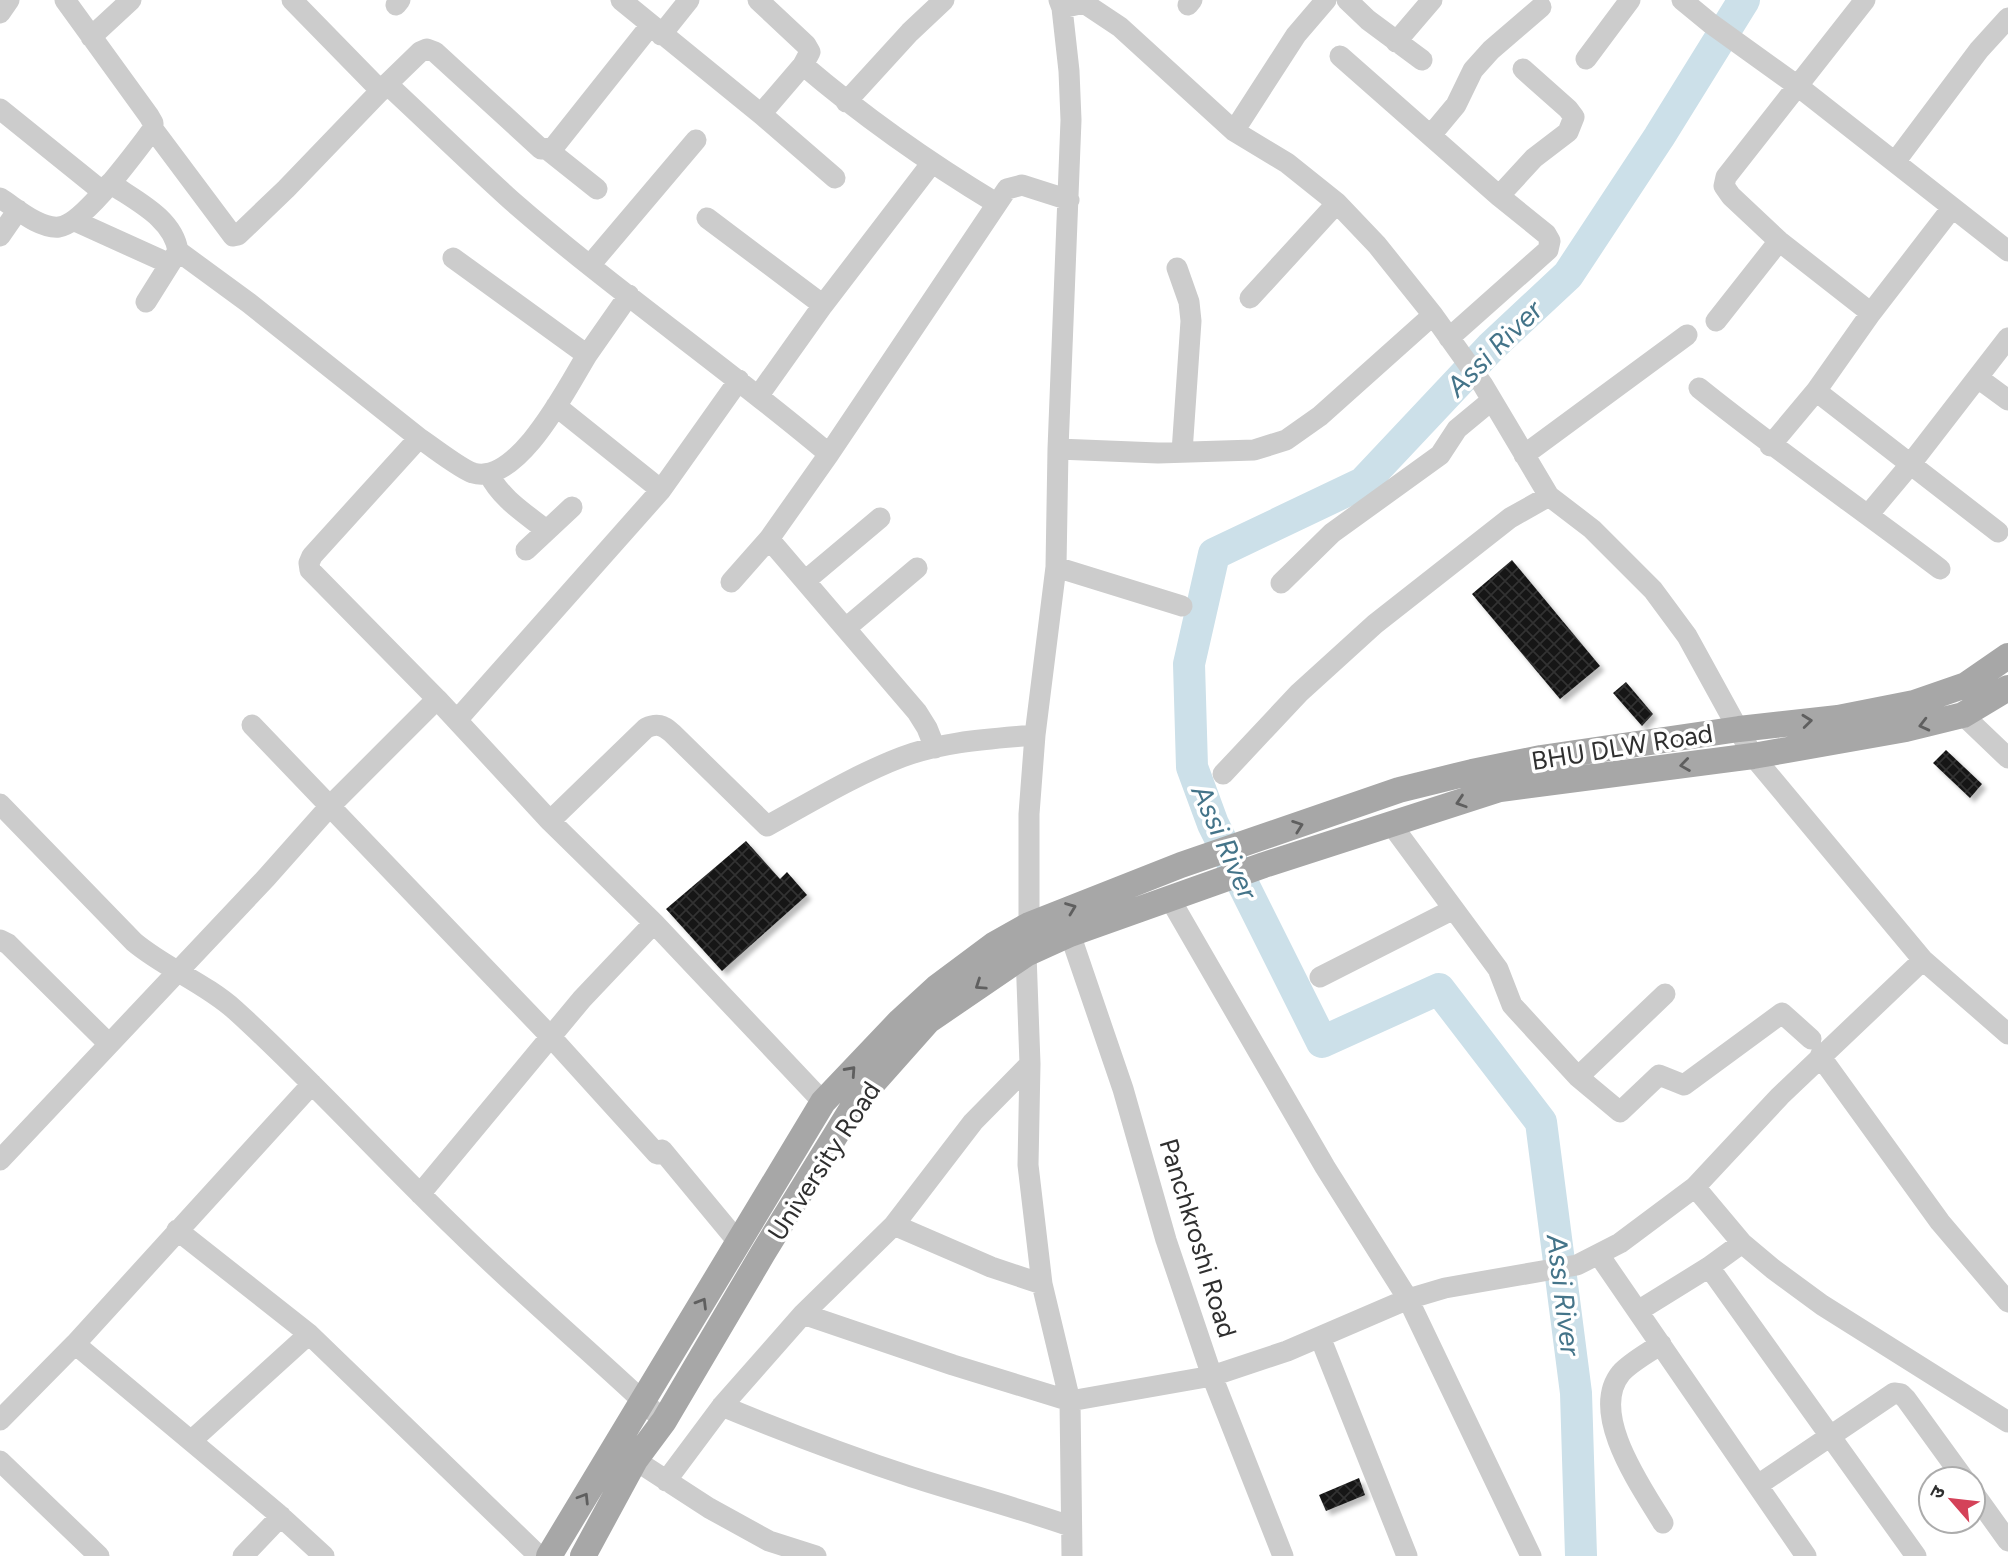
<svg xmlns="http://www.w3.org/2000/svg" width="2008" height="1556" viewBox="0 0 2008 1556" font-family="Figtree,'Noto Sans Devanagari',sans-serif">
  <defs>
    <pattern id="building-cross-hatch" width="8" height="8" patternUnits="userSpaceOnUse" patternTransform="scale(1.75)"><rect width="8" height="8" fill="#161616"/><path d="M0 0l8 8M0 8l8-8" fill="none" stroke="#303030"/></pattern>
    <filter id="shadow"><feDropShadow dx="4.5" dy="4.5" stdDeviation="2" flood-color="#0004"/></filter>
  </defs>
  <rect width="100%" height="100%" fill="#fff"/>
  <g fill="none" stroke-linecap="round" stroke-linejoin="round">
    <path stroke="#cce0e9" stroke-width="32" d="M1581 1556 1576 1393 1541 1122 1439 989 1322 1042 1213 824 1192 767 1189 664 1214 554 1363 483 1491 347 1568 275 1659 137 1744 0"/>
  </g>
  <path fill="url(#building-cross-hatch)" filter="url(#shadow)" d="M1512 560 1600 666 1560 699 1472 594Z
    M1626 682 1653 714 1642 726 1613 693Z
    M1946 750 1982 784 1970 798 1933 763Z
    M746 841 780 879 787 872 807 895 722 971 666 909Z
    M1359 1478 1365 1495 1326 1511 1319 1495Z"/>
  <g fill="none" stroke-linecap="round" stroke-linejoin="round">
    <path stroke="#ccc" stroke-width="21" d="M292 0 381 91
      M621 0 761 114 803 65C864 117 928 162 996 203
      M758 0 806 45 810 52 803 65
      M1059 0 1062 8 1069 71 1071 120 1058 449 1056 567 1035 735 1029 814V925L1026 954 1030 1064 1028 1165 1042 1284 1070 1401 1072 1556
      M1347 0 1368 20 1422 60
      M1682 0 1710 23 1799 87 2008 251
      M1865 0 1726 177 1724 186 1731 196 1779 241 1871 313
      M396 5 400 0
      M1188 5 1192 0
      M1062 8 1084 3 1120 27 1234 131 1287 163 1337 203 1377 245 1433 315 1483 385 1549 496 1592 529 1653 590 1687 636 1753 756 1923 960 2008 1034
      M0 13 9 0
      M650 26 553 148 541 149 435 52 427 49 420 52 387 84C429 123 470 163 512 201 614 290 726 367 829 454
      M661 35 689 0
      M91 37 131 0
      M1396 42 1432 0
      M1340 56 1499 196 1546 234 1550 241 1548 250 1449 338
      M1586 59 1630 0
      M846 102 910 32 944 0
      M0 109 103 192
      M761 114 835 178
      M153 129 233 236 238 235 286 189 387 84
      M1234 131 1296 35 1326 0
      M1431 135 1456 105 1473 70 1491 50 1541 7
      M548 150 597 189
      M1895 162 1979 50 2008 18
      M110 183C136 201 173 218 178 251L146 302
      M1499 196 1534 158 1568 132 1574 117 1568 109 1523 69
      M0 198C16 208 39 229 59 227 84 224 136 151 153 129V123L149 116 65 0
      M1952 208 1871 313 1816 391 1998 532
      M707 218 823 305
      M75 221 170 264
      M0 236 18 210
      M178 251 249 303 419 438
      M453 258 587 355 629 295
      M591 264 696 140
      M1177 268 1189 302 1191 321 1182 452
      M1250 298 1337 203
      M1716 321 1779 241
      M587 355C568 386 518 486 473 473 459 468 433 447 419 438L312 556 309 563 310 570 437 699 550 821 654 923 823 1102
      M1978 378 2008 400
      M1699 388C1777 451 1860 508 1940 569
      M759 395 823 305 931 164
      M556 406 661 490 739 380
      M1770 446 1816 391
      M1058 449 1158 453 1254 450 1286 440 1320 416 1433 315
      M1524 455 1687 335
      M489 474C500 498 526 514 546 530
      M1868 515 1909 466 2008 338
      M769 539 917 712 927 728 935 748
      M526 550 572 507
      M1056 567 1182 606
      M805 581 880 518
      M731 582 769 539 829 454 1007 189 1022 185 1069 200
      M1281 583 1332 533 1440 455 1457 429 1492 400
      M846 628 917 568
      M1963 715 2008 758
      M457 720 661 490
      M252 725 551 1037 657 1154
      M1223 774 1299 693 1375 624 1510 518 1549 496
      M0 804 134 942C165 968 205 983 235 1010 312 1080 382 1158 457 1230 524 1296 596 1356 664 1421
      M550 821 646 728C657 723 663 725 672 733L767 826C811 802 855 775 902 757 944 741 991 739 1035 735
      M1391 824 1498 969 1512 1005 1578 1077 1620 1112 1659 1075 1684 1085 1782 1013 1811 1039
      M1170 899 1325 1167 1408 1299 1531 1556
      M1070 934 1123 1089 1166 1240 1212 1376 1283 1556
      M0 940 8 944 109 1044
      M1320 977 1452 910
      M1820 1056 1940 1222 2008 1302
      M1578 1077 1665 994
      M662 1150 739 1243
      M0 1160 266 878 330 806 437 699
      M1695 1187 1742 1243 1773 1269 1822 1305 2008 1422
      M420 1194 582 999 654 923
      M894 1225 991 1267 1042 1284
      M177 1230 309 1334 539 1556
      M1599 1255 1806 1556
      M1709 1267 1916 1556
      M1638 1311 1709 1267 1742 1243
      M803 1314 953 1365 1070 1401 1212 1376 1287 1351 1408 1299 1445 1288 1577 1265 1620 1243 1695 1187 1780 1096 1923 960
      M1320 1337 1407 1556
      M75 1344 277 1513 324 1556
      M1661 1344C1648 1353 1631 1362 1621 1373 1588 1413 1642 1488 1663 1523
      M722 1406C785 1432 848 1456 912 1477 965 1494 1018 1508 1070 1526
      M0 1420 75 1344 312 1084
      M191 1441 309 1334
      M635 1460 709 1508 769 1541 816 1556
      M0 1461 99 1556
      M666 1481 722 1406 803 1314 894 1225 973 1122 1030 1064
      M1758 1485 1894 1393 1901 1394 1906 1399 1964 1479
      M1973 1492 2008 1541
      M243 1556 281 1516"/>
    <path stroke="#a7a7a7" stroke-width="26" d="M549 1556 823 1102 900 1021 936 988 995 944 1029 925 1181 865 1399 790 1472 772 1541 758 1739 729 1838 718 1914 703 1966 685 2008 656
      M583 1556 635 1460 664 1421 763 1253 856 1102 928 1021 1026 954 1070 934 1264 865 1500 789 1753 756 1906 729 1963 715 2008 688"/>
  </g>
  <defs><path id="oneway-chevron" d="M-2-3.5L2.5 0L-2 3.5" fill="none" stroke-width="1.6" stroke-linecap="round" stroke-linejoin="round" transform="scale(1.75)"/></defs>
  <g stroke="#5f5f5f">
    <use href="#oneway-chevron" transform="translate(1807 721) rotate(-6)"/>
    <use href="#oneway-chevron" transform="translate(1924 725) rotate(166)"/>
    <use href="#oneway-chevron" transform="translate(1685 765) rotate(172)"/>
    <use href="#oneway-chevron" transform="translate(1461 802) rotate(162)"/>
    <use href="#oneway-chevron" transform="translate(1298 826) rotate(-20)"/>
    <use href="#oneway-chevron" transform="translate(1071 908) rotate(-21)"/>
    <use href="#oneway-chevron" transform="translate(980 985) rotate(146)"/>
    <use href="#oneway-chevron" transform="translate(851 1071) rotate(-48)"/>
    <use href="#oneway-chevron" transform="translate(702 1303) rotate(-59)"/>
    <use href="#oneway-chevron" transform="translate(584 1498) rotate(-58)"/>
  </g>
  <g text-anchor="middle" stroke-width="7" stroke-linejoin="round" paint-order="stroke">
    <g font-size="26" fill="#2f2f2f" stroke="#fff">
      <text transform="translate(1622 747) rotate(-9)" y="9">BHU DLW Road</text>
      <text transform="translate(824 1161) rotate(-57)" y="9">University Road</text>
      <text transform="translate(1198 1238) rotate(73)" y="9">Panchkroshi Road</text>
    </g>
    <g font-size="28" font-style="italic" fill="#447489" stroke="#fff">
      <text transform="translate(1494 348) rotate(-45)" y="10">Assi River</text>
      <text transform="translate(1225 842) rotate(66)" y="10">Assi River</text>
      <text transform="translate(1564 1295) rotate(83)" y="10">Assi River</text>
    </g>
  </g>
  <g transform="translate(1952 1500) rotate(298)"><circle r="33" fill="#ffffff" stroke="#acacac" stroke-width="2"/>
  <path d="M0-5L12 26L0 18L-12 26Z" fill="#d44259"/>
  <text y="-10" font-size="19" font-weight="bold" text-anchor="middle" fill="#2f2f2f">उ</text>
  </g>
</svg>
